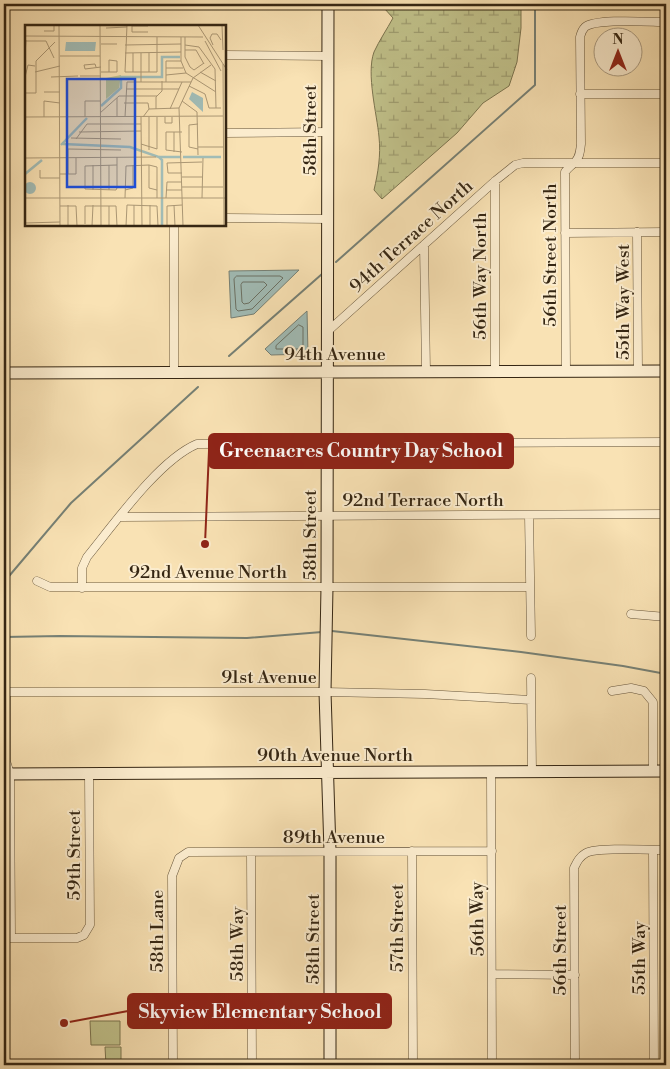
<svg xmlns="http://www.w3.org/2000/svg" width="670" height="1069" viewBox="0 0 670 1069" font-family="'Libre Bodoni',serif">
  <defs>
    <pattern id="wetland-marsh" width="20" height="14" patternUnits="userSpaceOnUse" patternTransform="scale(1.25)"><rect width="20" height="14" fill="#c1c28b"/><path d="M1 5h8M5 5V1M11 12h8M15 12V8" fill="none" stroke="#9e9d70"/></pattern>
  </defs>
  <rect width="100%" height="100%" fill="#f9e2b4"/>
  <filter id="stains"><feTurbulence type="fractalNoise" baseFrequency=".004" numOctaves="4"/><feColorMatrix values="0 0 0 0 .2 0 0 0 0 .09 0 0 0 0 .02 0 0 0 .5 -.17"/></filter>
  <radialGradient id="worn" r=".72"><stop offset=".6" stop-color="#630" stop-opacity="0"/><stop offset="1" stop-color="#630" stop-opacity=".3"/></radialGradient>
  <path fill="#c1c28b" stroke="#7b744f" d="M90 1021H120V1045H91Z
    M105 1047H121V1065H106Z"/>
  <path fill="url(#wetland-marsh)" stroke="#7b744f" d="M384 4H521V28L517 62 509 86 483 103 457 133 382 199 374 190C378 173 381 155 379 137 377 114 366 74 374 52 379 41 387 29 393 18L384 8Z"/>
  <path fill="#a1bcb6" stroke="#768075" d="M299 270 254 314 231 318 229 271Z
    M307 311 308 354 271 355 265 349Z"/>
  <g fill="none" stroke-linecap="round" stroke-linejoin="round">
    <path stroke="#6b7164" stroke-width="1" d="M237 276H280L283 278 252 309 238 311 236 309 234 279Z
      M243 282H264L267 285 249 303 244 304 242 302 241 285Z
      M299 325 303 327V349H276V346Z"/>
    <path stroke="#768075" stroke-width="2" d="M336 262 535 85V4
      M229 356 322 274
      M4 582 71 503 198 387
      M332 631 521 652 623 666 666 674
      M4 637 60 636 247 638 322 632"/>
    <defs>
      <path id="street" d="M225 55 328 56
        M580 94H666
        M225 133 328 132
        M495 181V371
        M225 218 328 219
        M174 225V372
        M637 232 638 371
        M565 233 666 232
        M424 245 426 371
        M328 331 495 181 515 165 523 163H666
        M566 371 565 172C568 168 570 167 574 163 580 158 580 151 581 144L580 37C581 33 582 30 585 27 596 18 650 22 666 22
        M529 515 531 636
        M120 517 666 514
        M37 581 50 587H530
        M82 588V568L87 557C114 524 159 460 197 444L666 442
        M631 614 666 617
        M531 678 532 772
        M612 691 631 688 644 691 653 702V771
        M491 772 492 1065
        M653 850 654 1065
        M412 851 413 1065
        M251 852 252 1065
        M4 938H77L84 935 90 925 89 774
        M11 938 10 774 6 761V692H325L425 694 531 700
        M493 974 575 975
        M173 1065 172 876 179 858 188 852 492 851
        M575 1065 574 868C577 862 579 857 586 853 598 847 650 850 666 850"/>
      <path id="secondary" d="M328 4 327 587 325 692 330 851V1065
        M4 373 666 371
        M4 774 666 771"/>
    </defs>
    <use href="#street" stroke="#66553b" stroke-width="9"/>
    <use href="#secondary" stroke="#352613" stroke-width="13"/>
    <use href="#street" stroke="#fbecce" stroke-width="8"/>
    <use href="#secondary" stroke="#fbecce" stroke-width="11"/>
  </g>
  <g text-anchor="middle" stroke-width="4" stroke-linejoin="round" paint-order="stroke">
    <g font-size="18" fill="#352613" stroke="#fbecce">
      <text transform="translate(310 130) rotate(-90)" y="6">58th Street</text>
      <text transform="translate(411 236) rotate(-42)" y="6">94th Terrace North</text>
      <text transform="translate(550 255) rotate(-90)" y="6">56th Street North</text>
      <text transform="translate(480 276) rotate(-90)" y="6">56th Way North</text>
      <text transform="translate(623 302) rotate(-90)" y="6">55th Way West</text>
      <text x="335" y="360">94th Avenue</text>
      <text x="423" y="506">92nd Terrace North</text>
      <text transform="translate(310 535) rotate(-90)" y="6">58th Street</text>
      <text x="208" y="578">92nd Avenue North</text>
      <text x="269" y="683">91st Avenue</text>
      <text x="335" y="761">90th Avenue North</text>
      <text x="334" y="843">89th Avenue</text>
      <text transform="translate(74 855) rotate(-90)" y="6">59th Street</text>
      <text transform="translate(477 919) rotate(-91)" y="6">56th Way</text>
      <text transform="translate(397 928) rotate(-90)" y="6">57th Street</text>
      <text transform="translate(157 931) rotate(-90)" y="6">58th Lane</text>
      <text transform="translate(313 939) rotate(-90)" y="6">58th Street</text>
      <text transform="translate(237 944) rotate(-90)" y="6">58th Way</text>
      <text transform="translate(560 950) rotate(-90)" y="6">56th Street</text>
      <text transform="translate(639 958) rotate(-90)" y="6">55th Way</text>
    </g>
  </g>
  <g transform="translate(25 25)">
    <rect width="201" height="201" fill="#f9e2b4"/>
    <path d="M96 50 94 63 81 74V53Z" fill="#c1c28b"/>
    <path d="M71 17 70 26H40L41 17ZM167 67 178 73V87L164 74ZM-1 163a6 6 0 1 1 12 0a6 6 0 1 1-12 0Z" fill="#a1bcb6"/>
    <path fill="none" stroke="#a1bcb6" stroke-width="2.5" d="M76 81 96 63V52H137V32H155M38 119 105 122 134 132 137 135V201M36 120 62 93M134 132H155M158 132H196M0 149 17 135"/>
    <path fill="none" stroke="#ab9774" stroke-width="1" d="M34 0 35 201M75 0 76 201M102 0 100 47H132V12M107 0V7H123M173 0 202 45M197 0 198 25M107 1H123M81 3 102 2M19 6H29V0M0 11 178 12M156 12V36L161 48 191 67M160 12V32L165 42 169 45 179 38M1 16H21L29 33M180 16 196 46M76 19H92M100 20 156 19M160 20 174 22 190 44 191 83M188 20 185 13 187 9H192L196 15M160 25H171L179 39M100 28 156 27M116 28V57M124 28V47M0 30 1 15M35 31H75M198 39 199 201M71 42 70 39 59 40 60 44 76 42M141 43H158M10 47 35 41M76 47H92V36L84 35V47M108 47V28M175 47 191 56M141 50 161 48M55 51H76M0 52 3 40 10 41M26 52 53 51M141 57V36H156M164 61 180 69 184 83H196M101 64H137M137 64H154M19 67H35M0 68H11V36L30 17M92 73V92M157 76 172 87 173 130M99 78H123L124 84M154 83 158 201M131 84V72L137 66V56M145 84 157 57M75 88 94 71H132M0 92 198 91M19 92V76L35 78M60 92V76H75M100 92 102 57H166M116 92 117 201M118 92 124 84 154 83 168 53 186 40M124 92V125M140 92V98H147V92M173 99 164 100V122L173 124M54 107 116 106M149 107V127M157 107H141V125L157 127M46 113 96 114M51 114 62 99H116M116 119 132 124V92M173 122H198M92 132V163L91 165 60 164V141L92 140M0 133 131 132M68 140V165M84 140V165M124 140V163L132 165M15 145V153H35M157 148H143L142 138 177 137M35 149H51V133M43 149V124L96 125M157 152H177M157 162H198M100 165 108 163V140M141 165H157M0 173H202M100 173 101 141 124 140 132 142V173M141 173 142 157H157M177 173 178 133M43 180V201M109 180V201M125 180V201M149 180 150 201M35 181H51L52 201M0 198 35 197M60 199V181H91L92 201M67 201 68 180M84 201V181M101 201 102 180 132 181 133 201M142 201V181L157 180"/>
    <path fill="#1d4ed8" fill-opacity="0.15" stroke="#1d4ed8" stroke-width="2.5" d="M42 54H110V162H42Z"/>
    <rect width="201" height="201" fill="none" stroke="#352613" stroke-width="2.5"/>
  </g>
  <path fill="none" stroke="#8f2418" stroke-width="2" d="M205 544L209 451M64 1023L128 1011"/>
  <g fill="#8f2418" stroke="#fbecce" stroke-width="2">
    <circle cx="205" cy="544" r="5"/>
    <circle cx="64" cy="1023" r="5"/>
  </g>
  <g fill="#8f2418" stroke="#8f2418" stroke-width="2">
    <rect x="209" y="434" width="304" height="34" rx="5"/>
    <rect x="128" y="994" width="263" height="34" rx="5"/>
  </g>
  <g font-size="19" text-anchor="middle" font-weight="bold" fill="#fff">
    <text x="361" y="457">Greenacres Country Day School</text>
    <text x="260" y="1018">Skyview Elementary School</text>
  </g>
  <rect width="670" height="1069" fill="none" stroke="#f9e2b4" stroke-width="20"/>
  <rect x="5" y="5" width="660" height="1059" fill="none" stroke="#352613" stroke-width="2.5"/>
  <rect x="10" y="10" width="650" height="1049" fill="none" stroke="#352613"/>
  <g transform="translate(618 52)"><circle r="24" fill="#fbecce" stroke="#ac9d83"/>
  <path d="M0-4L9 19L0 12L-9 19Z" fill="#8f2418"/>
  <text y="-8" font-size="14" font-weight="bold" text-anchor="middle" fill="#352613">N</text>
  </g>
  <rect width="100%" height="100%" filter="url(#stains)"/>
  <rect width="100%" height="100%" fill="url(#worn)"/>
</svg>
